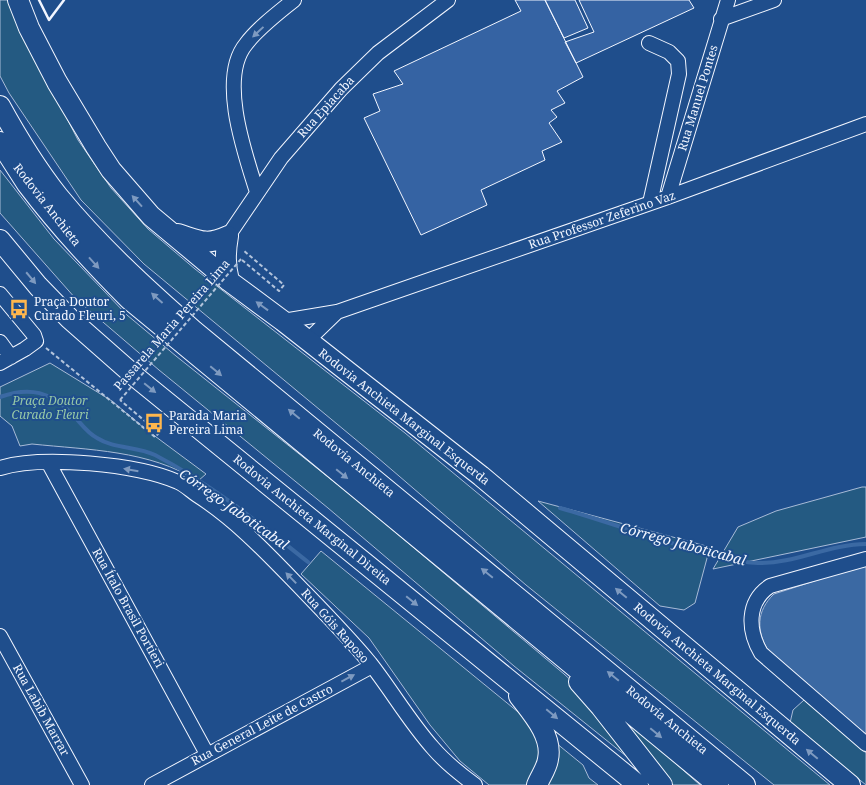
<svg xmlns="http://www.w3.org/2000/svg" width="866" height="785" viewBox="0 0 866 785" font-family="'Noto Serif',serif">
  <rect width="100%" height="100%" fill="#1f4e8c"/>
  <path fill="#245a82" stroke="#a8bbd7" d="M0 0H10L15 17 78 140 111 188 148 229 195 269 405 433 830 785H774L526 585 378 458 144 264 81 200 9 93 0 76Z
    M0 170 54 239 127 315 176 356 357 500 564 674 575 684 646 772 514 666 328 508 159 370 76 299 0 213Z
    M50 363 112 401 144 428 206 474 198 481C149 450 89 450 32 444L20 446 12 426 0 416V387Z
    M862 487H866V537L713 569 738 527 776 511Z
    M538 501 710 547 695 603 684 610 660 606Z
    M321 551 583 765 589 778 598 785H489L460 761 430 725 369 638 301 574Z
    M804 700 866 753V785L790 723 793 710Z
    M605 701 700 785H672Z"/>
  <path fill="#3b69a3" stroke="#a8bbd7" d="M861 566H866V736L769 652C756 631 756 611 774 594Z"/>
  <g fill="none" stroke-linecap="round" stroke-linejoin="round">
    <path stroke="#3b69a3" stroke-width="4" d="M0 397C30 386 51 392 72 414 80 422 87 433 97 438 114 449 137 446 155 455 211 484 259 523 308 562
      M560 508C609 522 657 540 706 553 723 557 740 563 758 563 795 564 829 544 866 544"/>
  </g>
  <path fill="#3563a3" stroke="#f2f6ff" d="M515 0H545L583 77 557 91 565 103 551 110 557 117 549 123 562 142 542 151 545 160 481 190 487 205 421 235 364 118 380 111 373 94 403 84 394 71 521 11Z
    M545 0H575L588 28 564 38Z
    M579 0H689L694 8 576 63 565 42 594 32Z"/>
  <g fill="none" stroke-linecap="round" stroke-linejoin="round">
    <defs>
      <path id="minor" d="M721 19 774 0
        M649 43 669 52 678 61 679 74 650 203
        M257 192C245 154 218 78 246 44 258 28 278 13 294 0
        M668 197 728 0
        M228 236 281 158 341 89 378 53 448 0
        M0 294 34 335 36 341 25 349 0 363
        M283 321 337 312 668 197 866 124
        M307 341 337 312
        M0 342 11 357
        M48 462 207 754
        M0 468C41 455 139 464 178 482 185 485 191 491 197 495 233 518 263 549 293 580 319 607 346 634 370 663 392 691 409 721 433 748 445 762 460 774 475 785
        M866 559 770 586C746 602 748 631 761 653L866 744
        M0 636 82 785
        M152 785 372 666"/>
      <path id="highway" d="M18 0 29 28 57 82 96 147 111 170 151 216 229 281 283 321 481 476 850 785
        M0 106C17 137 36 168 58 196 99 246 146 289 194 331L745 785
        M0 142C9 156 18 170 27 184 58 225 93 263 129 299L718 785
        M178 234C200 241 206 246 228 236
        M228 236C225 253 225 265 229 281
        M0 240 38 286 70 319 137 378 638 785
        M579 682 601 707 662 785
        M519 696C532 713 553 736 548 759 547 768 540 777 537 785"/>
    </defs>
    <use href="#minor" stroke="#f2f6ff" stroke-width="16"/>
    <use href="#highway" stroke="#f2f6ff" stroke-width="22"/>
    <path stroke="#b3c4dc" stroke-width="2" stroke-dasharray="4 2.5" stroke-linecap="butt" d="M242 260 279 291 284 285 243 250
      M46 348 155 437 159 433 120 400"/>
    <use href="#minor" stroke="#1f4e8c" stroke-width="14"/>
    <use href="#highway" stroke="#1f4e8c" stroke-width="20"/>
    <path stroke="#b3c4dc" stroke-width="2" stroke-dasharray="4 2.5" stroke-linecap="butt" d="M120 400 241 259"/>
    <path stroke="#f2f6ff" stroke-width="2.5" d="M39 0 49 20 64 0"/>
  </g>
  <defs><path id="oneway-solid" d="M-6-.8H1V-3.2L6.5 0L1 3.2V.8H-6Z" transform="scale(1.25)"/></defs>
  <g fill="#7e9ac0">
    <use href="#oneway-solid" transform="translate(258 32) rotate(137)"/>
    <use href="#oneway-solid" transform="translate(137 201) rotate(-132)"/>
    <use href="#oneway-solid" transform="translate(94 263) rotate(48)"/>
    <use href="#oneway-solid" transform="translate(31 278) rotate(50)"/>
    <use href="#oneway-solid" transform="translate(157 298) rotate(-138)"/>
    <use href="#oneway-solid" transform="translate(262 306) rotate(-144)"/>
    <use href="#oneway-solid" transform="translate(216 371) rotate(40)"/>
    <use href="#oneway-solid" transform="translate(150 388) rotate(39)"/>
    <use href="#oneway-solid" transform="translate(294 414) rotate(-140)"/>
    <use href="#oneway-solid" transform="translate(131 470) rotate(-170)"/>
    <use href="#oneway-solid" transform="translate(342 474) rotate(39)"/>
    <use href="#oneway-solid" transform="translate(487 573) rotate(-141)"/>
    <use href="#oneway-solid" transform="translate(291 578) rotate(-134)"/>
    <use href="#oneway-solid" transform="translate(621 593) rotate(-140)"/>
    <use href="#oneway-solid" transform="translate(412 601) rotate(39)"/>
    <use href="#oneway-solid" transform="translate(613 676) rotate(-141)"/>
    <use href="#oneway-solid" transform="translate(348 678) rotate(-28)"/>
    <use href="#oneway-solid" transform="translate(552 714) rotate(40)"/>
    <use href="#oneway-solid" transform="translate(656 733) rotate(40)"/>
    <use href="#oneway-solid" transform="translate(812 754) rotate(-140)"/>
  </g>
  <defs>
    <symbol id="bus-bare" viewBox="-9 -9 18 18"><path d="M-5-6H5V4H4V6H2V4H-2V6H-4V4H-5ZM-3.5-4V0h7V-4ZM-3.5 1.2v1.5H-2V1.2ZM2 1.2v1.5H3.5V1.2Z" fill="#ffb74d" stroke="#1f4e8c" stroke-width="2.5" paint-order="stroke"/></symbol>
  </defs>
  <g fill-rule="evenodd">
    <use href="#bus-bare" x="5" y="295" width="28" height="28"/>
    <use href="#bus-bare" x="140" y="409" width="28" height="28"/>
  </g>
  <g text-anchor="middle" stroke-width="4" stroke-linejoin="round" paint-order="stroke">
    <g font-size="12" fill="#f2f6ff" stroke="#1f4e8c">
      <text transform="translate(698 98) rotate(-73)" y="4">Rua Manuel Pontes</text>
      <text transform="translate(326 107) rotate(-48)" y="4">Rua Epiacaba</text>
      <text transform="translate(47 205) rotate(52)" y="4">Rodovia Anchieta</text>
      <text transform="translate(602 220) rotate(-19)" y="4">Rua Professor Zeferino Vaz</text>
      <text transform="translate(172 325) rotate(-49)" y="4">Passarela Maria Pereira Lima</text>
      <text transform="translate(404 417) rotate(38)" y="4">Rodovia Anchieta Marginal Esquerda</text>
      <text transform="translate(354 463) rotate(39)" y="4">Rodovia Anchieta</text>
      <text transform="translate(312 520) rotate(39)" y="4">Rodovia Anchieta Marginal Direita</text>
      <text transform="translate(128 608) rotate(61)" y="4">Rua Ítalo Brasil Portieri</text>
      <text transform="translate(335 626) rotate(48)" y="4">Rua Góis Raposo</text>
      <text transform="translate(717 674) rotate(40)" y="4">Rodovia Anchieta Marginal Esquerda</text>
      <text transform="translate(41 710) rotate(61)" y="4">Rua Labib Marrar</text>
      <text transform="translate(667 720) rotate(39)" y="4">Rodovia Anchieta</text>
      <text transform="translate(262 725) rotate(-28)" y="4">Rua General Leite de Castro</text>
    </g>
    <g font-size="12" fill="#f2f6ff" stroke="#1f4e8c" text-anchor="start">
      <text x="34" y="306">Praça Doutor<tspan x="34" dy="14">Curado Fleuri, 5</tspan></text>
      <text x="169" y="420">Parada Maria<tspan x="169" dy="14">Pereira Lima</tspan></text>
    </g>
    <g font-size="12" font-style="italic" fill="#97c8a6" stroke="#1f4e8c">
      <text x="50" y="405">Praça Doutor<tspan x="50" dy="14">Curado Fleuri</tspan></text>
    </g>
    <g font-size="14" font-style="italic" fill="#f2f6ff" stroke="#1f4e8c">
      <text transform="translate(234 509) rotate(35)" y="5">Córrego Jaboticabal</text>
      <text transform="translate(683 544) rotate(15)" y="5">Córrego Jaboticabal</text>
    </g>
  </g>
</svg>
